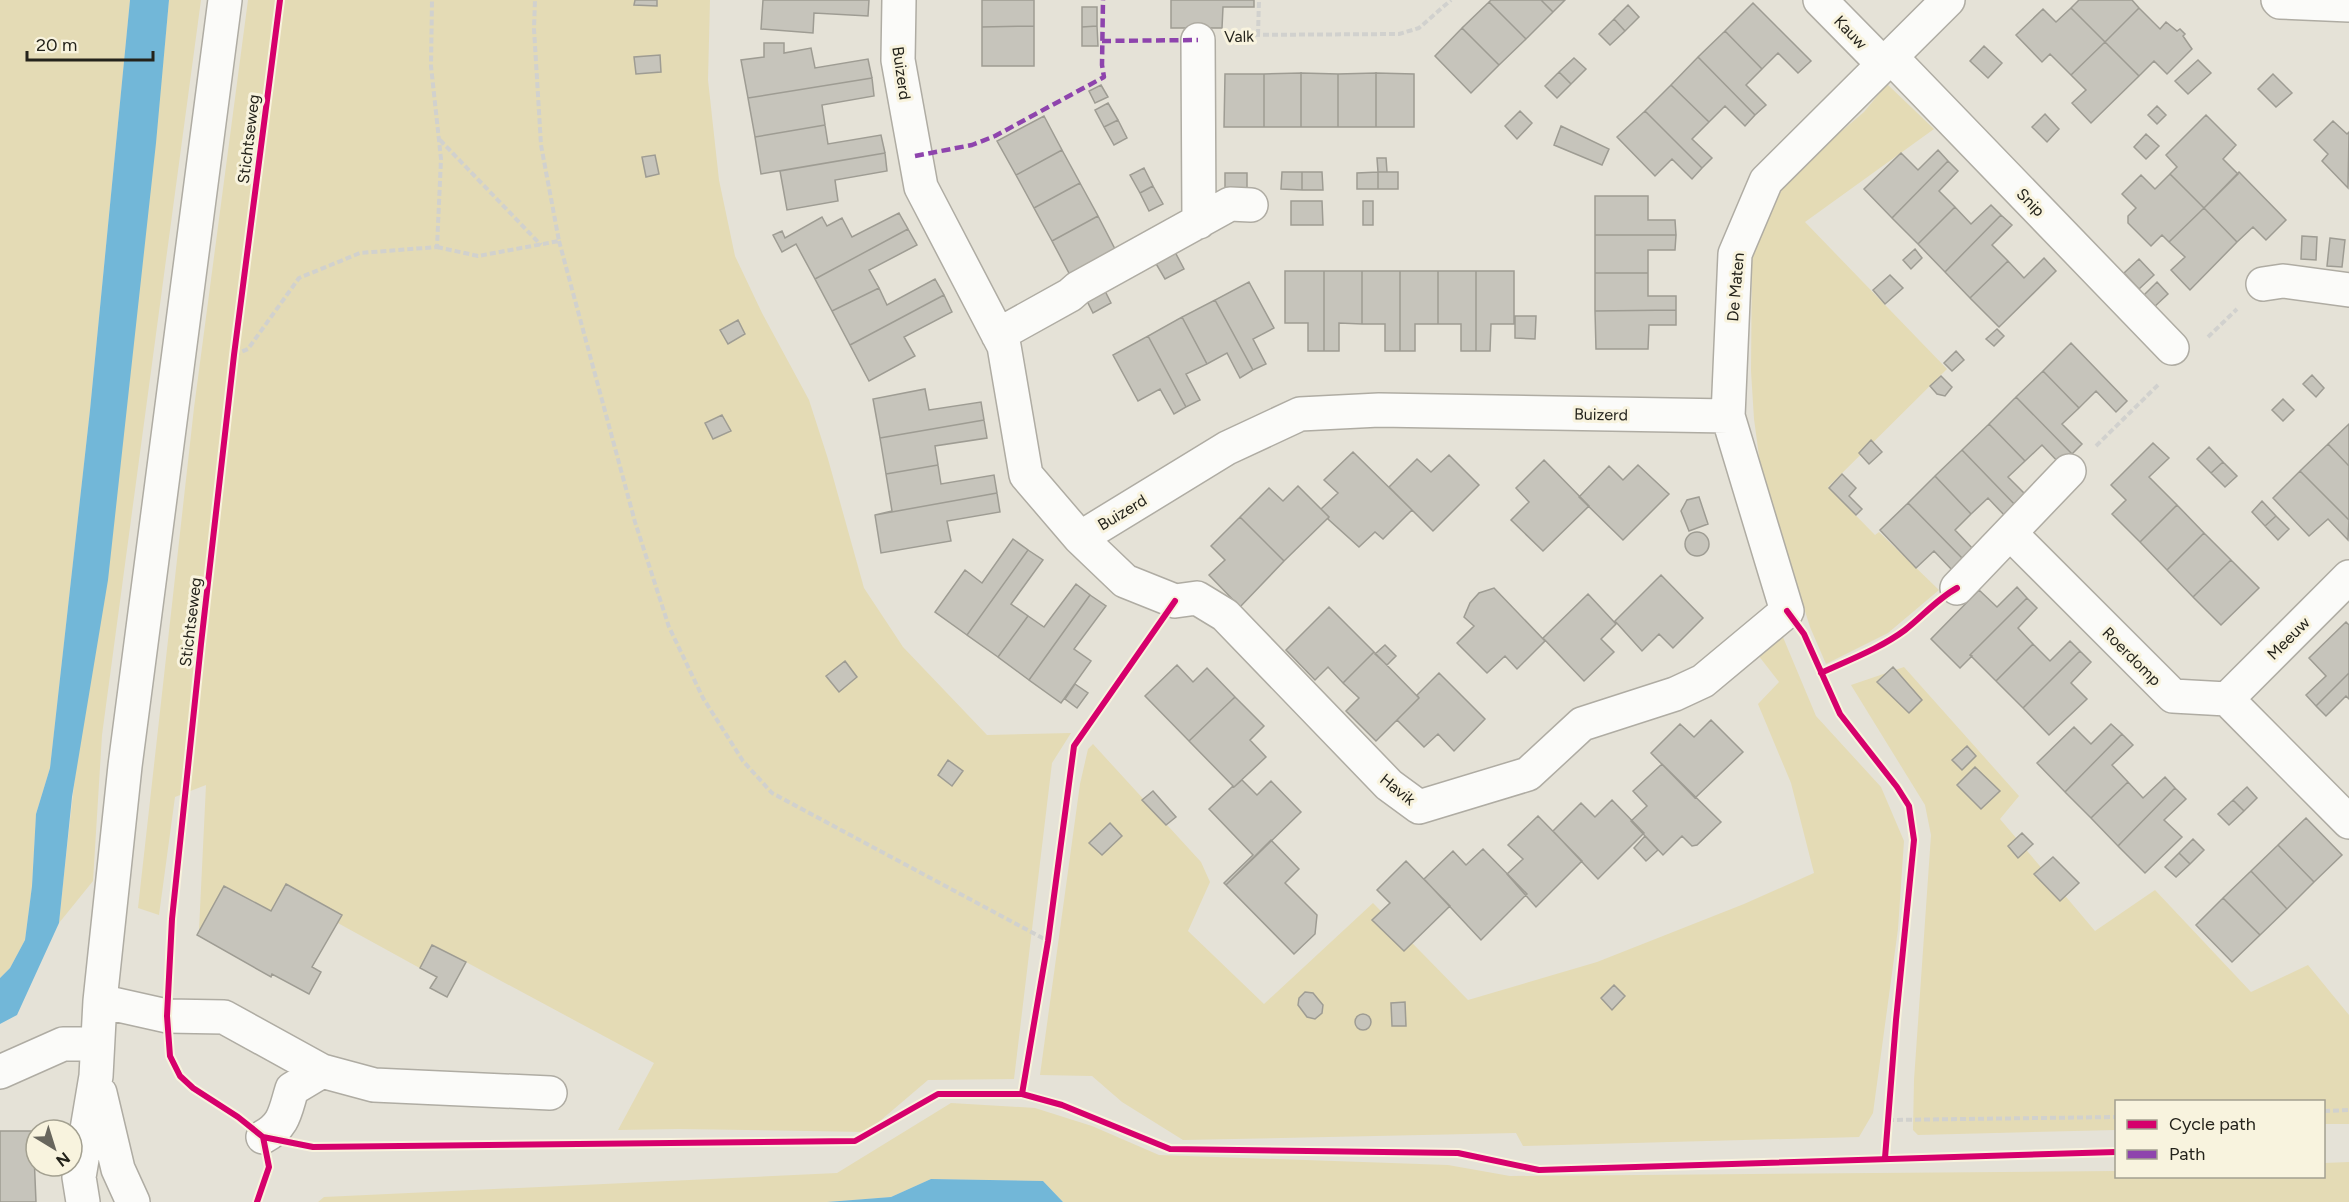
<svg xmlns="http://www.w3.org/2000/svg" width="2349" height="1202" viewBox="0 0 2349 1202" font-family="Figtree,sans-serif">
  <rect width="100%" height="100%" fill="#e5e2d7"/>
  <path fill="#e4dbb5" d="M0 0H130L90 410 50 768 36 814 32 886 25 940 10 968 0 978Z
    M169 0H201L102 735 93 881 59 923C90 615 141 309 169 0Z
    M248 0H710L708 80 719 180 735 256 762 313 809 400 828 459 864 588 903 647 987 735 1071 733 1052 763 1014 1079 928 1080 867 1132 679 1129 618 1130 654 1063 466 962 447 997 430 988 436 977 336 922 272 973 199 930 206 785 175 797 159 915 138 908 194 408Z
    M1887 84 1934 129 1805 222 1947 369 1828 487 1875 535 1879 532 1939 590 1888 633 1826 664 1810 627 1761 471 1754 419 1751 371 1752 258 1757 229 1775 196 1790 175 1864 112Z
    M1780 630 1816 716 1881 787 1904 841 1898 929 1873 1113 1859 1137 1523 1146 1516 1133 1183 1140 1122 1102 1092 1076 1040 1075 1080 784 1088 749 1093 744 1201 862 1210 882 1188 931 1264 1004 1373 903 1468 1000 1597 962 1744 904 1814 873 1791 783 1758 704 1779 682 1758 655Z
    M1904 667 2019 796 2000 819 2095 931 2155 890 2251 992 2308 965 2349 1015V1124H2324V1102H2116V1130L1918 1135 1913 1130 1914 1080 1931 835 1925 805 1851 685Z
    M951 1103 1035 1108 1092 1126 1159 1155 1448 1165 1510 1176 2116 1171V1176H2324V1163L2349 1162V1202H1063L1043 1181 931 1179 891 1197 827 1202H318L324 1197 837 1173Z"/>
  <path fill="#72b7d8" d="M130 0H169L156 143 108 580 72 797 59 923 17 1015 0 1024V978L10 968 25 940 32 886 36 814 50 768 90 410Z
    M931 1179 1043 1181 1063 1202H827L891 1197Z"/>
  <path fill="#c6c4bb" stroke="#9e9c93" stroke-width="1.5" d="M635 0H657V6L634 5Z
    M763 0H869L868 16 814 13 813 33 761 29Z
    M982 0H1034V26L982 27Z
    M1171 0H1254V7H1223L1222 28H1171Z
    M1491 0H1541L1553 12 1526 39 1489 2Z
    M1541 0H1565L1553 12Z
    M2079 0H2132L2139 8 2105 42 2071 8Z
    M1489 2 1526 39 1499 65 1462 28Z
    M1753 3 1811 61 1798 73 1778 53 1762 69 1725 31Z
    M1628 5 1639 17 1625 31 1614 19Z
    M1082 7H1097V26L1082 27Z
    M2071 8 2105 42 2071 75 2050 54 2042 62 2016 35 2043 9 2056 22Z
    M2139 8 2160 29 2166 22 2177 31 2180 29 2185 34 2183 36 2192 49 2167 74 2154 61 2139 76 2105 42Z
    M1614 19 1625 31 1610 45 1599 34Z
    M1034 26V66H982V27Z
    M1097 26 1098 46H1082V27Z
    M1462 28 1499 65 1471 93 1435 56Z
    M1725 31 1762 69 1746 85 1766 105 1755 115 1698 57Z
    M2105 42 2139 76 2091 123 2072 103 2086 90 2071 75Z
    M764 43H784V53L811 48 815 68 868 59 872 78 748 98 741 60 764 57Z
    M1984 46 2002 63 1988 78 1970 61Z
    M660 55 661 72 636 74 634 57Z
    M1698 57 1755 115 1745 126 1725 106 1709 122 1671 85Z
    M1574 58 1586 69 1571 84 1559 72Z
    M2198 60 2211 73 2188 94 2175 81Z
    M1559 72 1571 84 1557 98 1545 86Z
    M1301 73V127H1264V74Z
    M1301 73 1338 74V127H1301Z
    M1376 73V127H1338V74Z
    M1376 73 1414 74V127H1376Z
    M1225 74H1264V127H1224Z
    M2273 74 2292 93 2276 107 2258 89Z
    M872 78 874 96 822 105 825 125 755 137 748 98Z
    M1101 85 1108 97 1095 103 1089 91Z
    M1671 85 1709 122 1692 139 1712 158 1702 168 1645 111Z
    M1108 103 1118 120 1104 127 1095 110Z
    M2157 106 2166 115 2157 124 2148 115Z
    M1520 111 1532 123 1517 139 1505 126Z
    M1645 111 1702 168 1692 179 1672 159 1655 176 1617 137Z
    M2045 114 2059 129 2047 142 2032 127Z
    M2206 115 2236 145 2223 159 2238 174 2204 208 2170 174 2177 167 2166 155Z
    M1044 116 1062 150 1016 175 997 141Z
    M1118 120 1127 138 1114 145 1104 127Z
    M2333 121 2347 134 2349 132 2348 188 2322 161 2328 154 2314 140Z
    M825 125 828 144 881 135 885 153 761 174 755 137Z
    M1561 126 1609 149 1602 165 1554 145Z
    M2146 134 2159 146 2146 159 2134 147Z
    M1062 150 1080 183 1034 208 1016 175Z
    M1938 150 1948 161 1892 218 1864 189 1901 153 1918 170Z
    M885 153 887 171 835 180 838 201 787 210 780 171Z
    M655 155 659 174 646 177 642 157Z
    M1377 158H1386L1387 172H1378Z
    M1948 161 1958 171 1939 191 1955 207 1918 244 1892 218Z
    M1144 168 1153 186 1140 193 1130 175Z
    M1282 172H1302V190L1281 189Z
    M1302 172H1322L1323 190H1302Z
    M1378 172H1398V189H1378Z
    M1378 172V189H1357V173Z
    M2239 172 2286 220 2266 240 2253 227 2237 242 2204 208Z
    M1225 173H1247V190L1225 189Z
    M2170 174 2204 208 2169 242 2162 235 2151 246 2128 223V216L2136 208 2122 194 2141 175 2155 189Z
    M1080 183 1098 216 1052 241 1034 208Z
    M1153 186 1163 204 1149 211 1140 193Z
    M1595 196H1648V220H1675L1676 235H1595Z
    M1291 201H1322L1323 225H1291Z
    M1363 201H1373V225H1363Z
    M1991 205 2001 215 1945 272 1918 244 1955 207 1971 224Z
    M2204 208 2237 242 2190 290 2171 270 2185 257 2169 242Z
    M899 213 908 229 815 279 796 244 782 252 773 235 782 231 785 238 822 217 827 226 842 218 852 237Z
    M2001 215 2012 225 1992 245 2008 261 1970 298 1945 272Z
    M1098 216 1116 251 1070 275 1052 241Z
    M908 229 917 245 869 270 879 288 832 311 815 279Z
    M1595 235H1676L1675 250H1648V273H1595Z
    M2302 236 2317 237 2316 260 2301 259Z
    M2330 238 2345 240 2342 267 2327 266Z
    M1915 249 1922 258 1911 269 1903 260Z
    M1175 252 1184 269 1165 279 1155 262Z
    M2044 258 2056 271 1999 327 1970 298 2008 261 2024 278Z
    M2139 259 2154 275 2139 289 2124 273Z
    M1285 271H1324V351H1308V323H1285Z
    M1324 271H1362V324L1339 323V351H1324Z
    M1362 271H1400V351H1385V324H1362Z
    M1400 271H1438V324H1415V351H1400Z
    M1438 271H1476V351H1461V324H1438Z
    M1476 271H1514V324H1491L1490 351H1476Z
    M1595 273H1648V296H1676V310L1595 311Z
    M1890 275 1903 288 1885 304 1873 290Z
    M935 279 944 295 850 345 832 311 879 288 887 305Z
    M1249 282 1274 328 1253 339 1266 364 1253 370 1215 300Z
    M2157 282 2168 294 2152 309 2141 298Z
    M1103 287 1111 303 1093 313 1085 297Z
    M944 295 952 312 904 337 915 356 869 381 850 345Z
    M1215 300 1253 370 1240 378 1227 353 1207 364 1182 317Z
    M1676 310V325H1649L1648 349H1596L1595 311Z
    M1515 316H1536L1535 339 1515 338Z
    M1182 317 1207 364 1186 374 1200 400 1186 407 1148 336Z
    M738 320 745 334 728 344 720 330Z
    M1997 329 2004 336 1994 346 1986 339Z
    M1148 336 1186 407 1174 414 1160 389 1138 401 1113 355Z
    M2071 343 2127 401 2116 412 2096 391 2079 408 2043 371Z
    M1956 351 1964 360 1952 371 1944 363Z
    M2043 371 2079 408 2062 424 2082 444 2072 454 2016 397Z
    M2312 375 2324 388 2316 397 2303 384Z
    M1941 376 1952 387 1945 396 1937 394 1930 386Z
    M925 389 929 410 981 402 984 420 880 438 873 399Z
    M2016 397 2072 454 2061 465 2042 445 2025 461 1989 424Z
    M2283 399 2294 410 2283 421 2272 410Z
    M722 415 731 431 713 439 705 423Z
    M984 420 987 438 935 446 938 465 886 474 880 438Z
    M1989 424 2025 461 2008 477 2028 497 2018 508 1962 450Z
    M2349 424V466L2328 444Z
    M1871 440 1882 452 1869 464 1859 453Z
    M2153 443 2169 458 2149 477 2177 505 2140 542 2112 514 2126 500 2111 485Z
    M2328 444 2349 466V520L2300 471Z
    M2209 447 2223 462 2211 473 2197 459Z
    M1962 450 2018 508 2007 518 1988 498 1971 514 1935 476Z
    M1353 452 1412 510 1383 539 1375 532 1359 547 1328 519 1329 517 1321 509 1338 493 1324 480Z
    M1449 455 1479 485 1433 531 1389 487 1417 459 1431 472Z
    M1544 460 1589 506 1543 551 1511 520 1529 502 1516 488Z
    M2223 462 2237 476 2225 487 2211 473Z
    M938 465 941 484 994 475 997 493 875 515 892 511 886 474Z
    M1638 465 1669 494 1623 540 1579 497 1609 466 1623 480Z
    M2300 471 2349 520 2348 540 2328 519 2309 536 2273 498Z
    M1842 474 1856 488 1849 496 1862 509 1856 515 1829 488Z
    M1935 476 1971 514 1955 530 1974 550 1964 560 1908 503Z
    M1298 486 1329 517 1284 561 1240 517 1269 488 1283 501Z
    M997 493 1000 512 947 521 951 541 881 553 875 515Z
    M1699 497 1708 524 1689 531 1681 511 1687 500Z
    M2262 501 2276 516 2265 526 2252 512Z
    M1908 503 1964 560 1953 571 1934 551 1916 568 1880 530Z
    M2177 505 2204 533 2167 570 2140 542Z
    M2276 516 2289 529 2278 540 2265 526Z
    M1240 517 1284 561 1240 607 1209 575 1225 560 1211 546Z
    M1685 544a12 12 0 1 1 24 0a12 12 0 1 1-24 0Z
    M2204 533 2231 560 2193 597 2167 570Z
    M1013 539 1028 550 967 635 935 612 965 570 982 583Z
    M1028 550 1043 560 1011 604 1028 616 998 657 967 635Z
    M2231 560 2259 588 2221 625 2193 597Z
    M1661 575 1703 618 1673 648 1659 634 1642 651 1615 621Z
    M1076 584 1090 595 1029 680 998 657 1028 616 1044 627Z
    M2017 587 2027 598 1970 655 1972 656 1960 668 1931 639 1979 590 1997 607Z
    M1494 588 1545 641 1517 669 1505 656 1487 673 1457 643 1474 626 1464 617 1470 603 1479 593Z
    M1588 594 1616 624 1601 639 1614 652 1584 681 1543 638Z
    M1090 595 1106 606 1074 649 1091 661 1061 703 1029 680Z
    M2027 598 2037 608 2018 628 2033 644 1996 681 1970 655Z
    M1329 607 1374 652 1343 683 1328 667 1315 680 1286 650Z
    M2346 622 2349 625V673L2316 706 2306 695 2326 676 2309 658Z
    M2070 641 2080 651 2023 708 1996 681 2033 644 2050 661Z
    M1385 645 1396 656 1387 665 1375 654Z
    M2080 651 2091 662 2071 683 2087 699 2049 735 2023 708Z
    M1374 652 1419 698 1376 741 1346 711 1359 698 1343 683Z
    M845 661 857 677 839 692 826 676Z
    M1177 665 1193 682 1207 668 1235 697 1189 741 1145 696Z
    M1893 667 1922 700 1909 713 1877 682Z
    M1439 673 1485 719 1454 751 1438 734 1424 747 1397 720 1419 698 1417 695Z
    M2349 673V699L2346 696 2326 716 2316 706Z
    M1075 684 1088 693 1077 708 1065 699Z
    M1235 697 1264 726 1250 740 1266 757 1234 787 1189 741Z
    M1711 720 1743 752 1695 798 1651 753 1680 724 1694 737Z
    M2111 724 2122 734 2065 792 2037 763 2074 727 2091 744Z
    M2122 734 2133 745 2112 765 2128 782 2091 818 2065 792Z
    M1967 746 1976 756 1962 770 1952 760Z
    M948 760 963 771 952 786 938 775Z
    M1662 764 1721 822 1697 845 1692 846 1682 836 1663 855 1631 821 1647 806 1633 791Z
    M1975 767 2000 791 1981 809 1957 785Z
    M2165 777 2175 788 2118 846 2091 818 2128 782 2143 798Z
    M1242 780 1257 795 1271 781 1301 812 1226 885 1224 883 1253 855 1209 809 1233 786 1234 787Z
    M2247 787 2257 798 2244 811 2233 800Z
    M2175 788 2186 799 2164 820 2182 837 2145 873 2118 846Z
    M1153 791 1176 817 1166 825 1142 800Z
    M1612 800 1644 833 1598 879 1553 831 1581 803 1595 817Z
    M2233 800 2244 811 2229 825 2218 814Z
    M1538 816 1582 861 1536 907 1507 874 1523 859 1508 845Z
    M2306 818 2342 855 2314 882 2278 845Z
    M1110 823 1122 836 1102 855 1089 843Z
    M2022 833 2033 844 2018 858 2008 846Z
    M1645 836 1658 850 1646 861 1634 848Z
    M2193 839 2204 850 2190 864 2179 853Z
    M1271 840 1299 869 1285 883 1317 915 1315 934 1294 954 1226 885Z
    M2278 845 2314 882 2287 909 2251 871Z
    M1483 849 1527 894 1481 940 1424 879 1453 851 1466 865Z
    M2179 853 2190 864 2176 877 2165 867Z
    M2053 857 2079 883 2060 901 2034 874Z
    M1406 861 1450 906 1404 951 1372 920 1390 903 1377 890Z
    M2251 871 2287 909 2260 935 2223 898Z
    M286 884 342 915 312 967 321 972 309 994 272 974 271 977 197 935 224 886 271 911Z
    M2223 898 2260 935 2232 962 2196 925Z
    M432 945 466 962 447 997 430 988 437 977 420 968Z
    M1614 985 1625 996 1612 1010 1601 998Z
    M1305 992 1313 993 1323 1005 1322 1013 1315 1019 1307 1017 1298 1005 1299 998Z
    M1405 1002 1406 1026H1392L1391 1003Z
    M1355 1022a8 8 0 1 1 16 0a8 8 0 1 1-16 0Z
    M0 1131H33L36 1202H0Z"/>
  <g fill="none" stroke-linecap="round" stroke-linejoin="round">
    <defs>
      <path id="minor" d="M899 0 898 60 921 187 1004 346 1026 475 1080 538 1227 448 1300 414 1379 410 1728 416
        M1820 0 1883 64
        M2278 0 2280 2 2349 5
        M1198 40 1199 222
        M1890 56 2172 348
        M2263 284 2283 281 2349 290
        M998 335 1070 295 1078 288 1230 204 1251 205
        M2010 533 2173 696 2227 699 2349 822
        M1080 538 1125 581 1175 601 1197 598 1225 615 1389 785 1419 807 1528 774 1582 724 1675 694 1703 681 1787 611 1728 416 1735 254 1766 181 1948 0
        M1957 588 2069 471
        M2227 699 2349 577
        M100 1001 167 1016 224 1017 322 1071 374 1085 550 1093
        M0 1072 63 1044H96
        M100 1093 118 1169 133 1202
        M263 1137C285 1125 285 1111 292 1089L322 1071
        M83 1202 79 1177 96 1076 100 1001 125 766 225 0"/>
    </defs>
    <use href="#minor" stroke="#afaca3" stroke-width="36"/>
    <path stroke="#d1d1ce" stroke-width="4" stroke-dasharray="6 3" stroke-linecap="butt" d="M1236 35 1399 34 1419 28 1451 0
      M1258 35 1259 0
      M440 140 541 245
      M559 241 635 522 669 627 703 698 743 761 772 793 1048 941
      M437 247 478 256 559 241 541 145 534 29 535 0
      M2208 337 2237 309
      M234 355 248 349 299 278 360 253 437 247 441 159 431 66 432 0
      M2096 446 2159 384
      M2324 1111 2349 1110
      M1888 1120 2116 1117"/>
    <use href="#minor" stroke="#fbfbf9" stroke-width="33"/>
    <path stroke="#8e44ad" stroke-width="4.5" stroke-dasharray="9 4.5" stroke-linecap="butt" d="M1102 41 1198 40
      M915 156 972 145 995 136 1104 77 1102 65 1103 0"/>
    <defs>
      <path id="cycleway" d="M1787 611 1804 634 1840 714 1897 787 1909 806 1914 840 1896 1020 1885 1158
        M1821 673C1849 660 1881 648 1905 630 1923 616 1937 599 1957 588
        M1022 1094 1048 941 1074 746 1175 601
        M263 1137 313 1147 855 1141 938 1094H1022L1062 1105 1170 1149 1458 1153 1539 1170 2116 1152
        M257 1202 269 1167 263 1137 238 1117 193 1088 180 1076 170 1056 167 1016 172 919 201 644 234 355 280 0"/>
    </defs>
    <use href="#cycleway" stroke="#f8f3de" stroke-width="10"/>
    <use href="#cycleway" stroke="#d6006c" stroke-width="6"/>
  </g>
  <g text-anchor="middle" stroke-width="6" stroke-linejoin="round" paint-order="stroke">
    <g font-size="16" fill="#24231b" stroke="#f8f3de">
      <text transform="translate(1851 32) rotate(46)" y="6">Kauw</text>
      <text transform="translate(1239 36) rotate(-1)" y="6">Valk</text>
      <text transform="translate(902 73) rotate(82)" y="6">Buizerd</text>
      <text transform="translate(248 139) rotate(-83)" y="6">Stichtseweg</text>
      <text transform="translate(2031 202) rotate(46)" y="6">Snip</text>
      <text transform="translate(1735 287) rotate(-85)" y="6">De Maten</text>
      <text transform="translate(1601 414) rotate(1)" y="6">Buizerd</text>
      <text transform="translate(1122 512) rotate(-31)" y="6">Buizerd</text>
      <text transform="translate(190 622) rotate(-83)" y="6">Stichtseweg</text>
      <text transform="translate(2288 638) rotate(-45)" y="6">Meeuw</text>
      <text transform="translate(2132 656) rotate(45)" y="6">Roerdomp</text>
      <text transform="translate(1398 789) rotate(39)" y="6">Havik</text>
    </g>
  </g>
  <rect x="2115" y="1100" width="210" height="78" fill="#f8f3de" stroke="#a3a090" stroke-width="1.5"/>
  <rect x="2127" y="1120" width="30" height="9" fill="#d6006c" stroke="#a3a090" stroke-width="1.5"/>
  <text x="2169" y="1130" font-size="18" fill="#24231b">Cycle path</text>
  <rect x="2127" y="1150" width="30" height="9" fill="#8e44ad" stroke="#a3a090" stroke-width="1.5"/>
  <text x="2169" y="1160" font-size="18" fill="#24231b">Path</text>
  <g transform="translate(54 1148) rotate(142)"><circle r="28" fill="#f8f3de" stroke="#a3a090" stroke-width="1.5"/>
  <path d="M0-4.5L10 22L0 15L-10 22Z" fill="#68665d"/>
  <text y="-9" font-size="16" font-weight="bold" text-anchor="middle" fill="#24231b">N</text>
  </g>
  <path d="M27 51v9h126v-9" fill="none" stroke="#24231b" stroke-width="3"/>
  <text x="36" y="51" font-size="18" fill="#24231b" stroke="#f8f3de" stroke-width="4.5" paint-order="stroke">20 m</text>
</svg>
